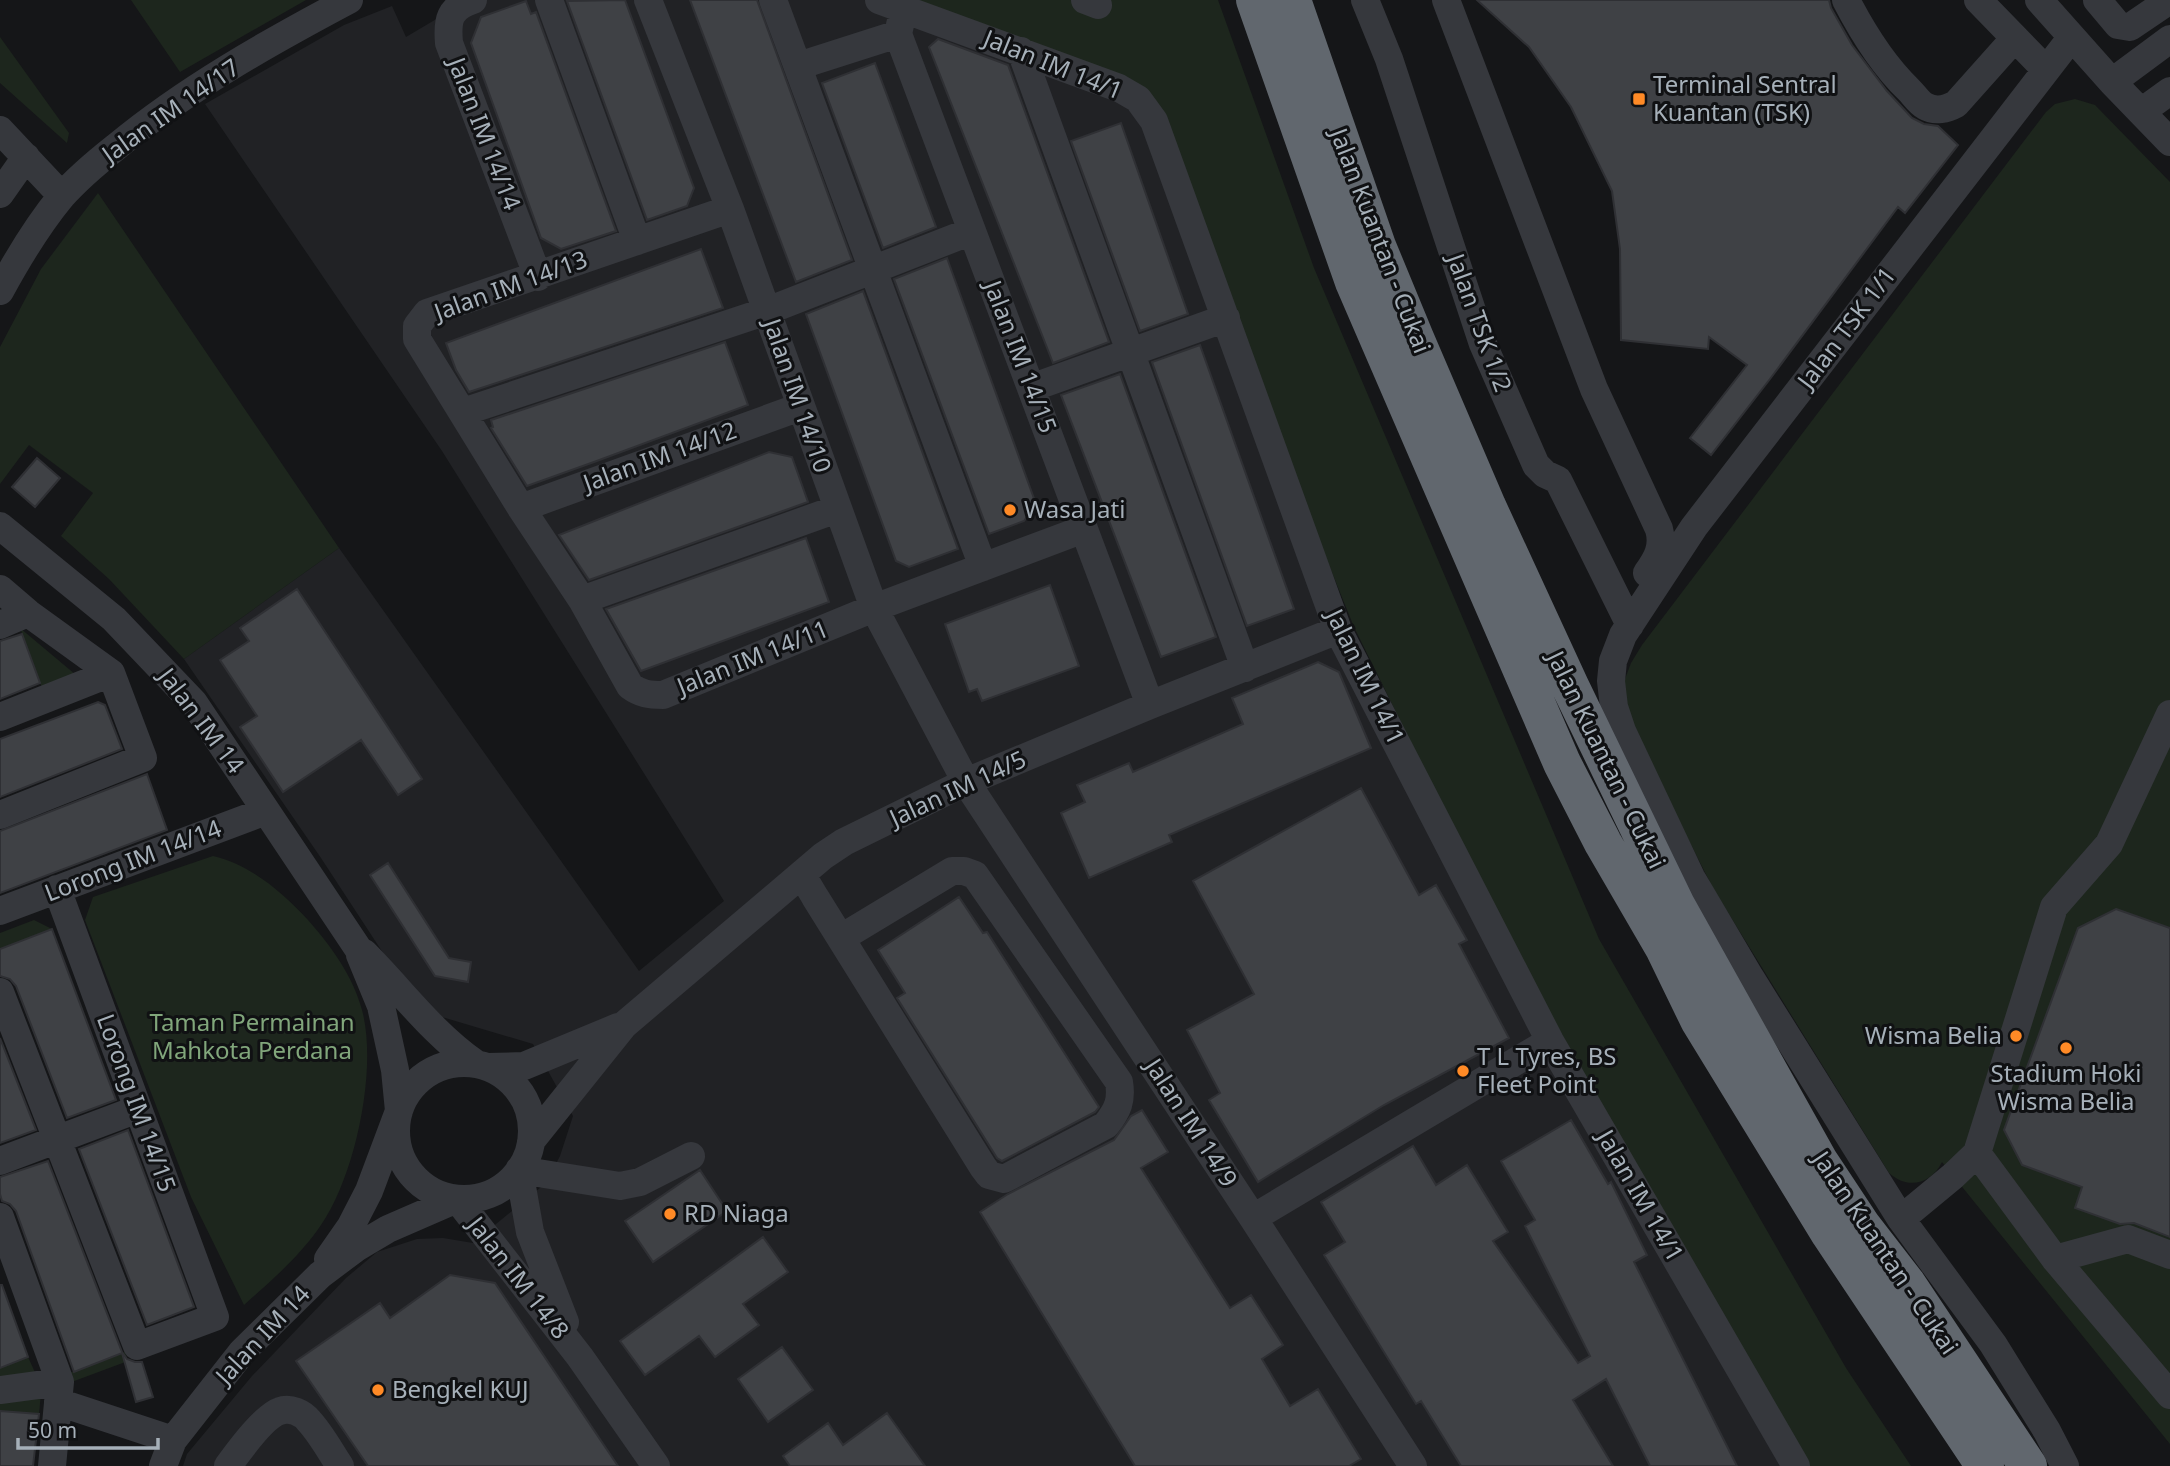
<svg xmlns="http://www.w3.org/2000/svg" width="2170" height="1466" viewBox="0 0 2170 1466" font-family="'Noto Sans',sans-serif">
  <rect width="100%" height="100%" fill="#151618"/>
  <path fill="#212225" d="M473 0H879L1138 99 1338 630 1786 1466H183L187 1454 252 1376 346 1278 377 1252 417 1239 443 1238 473 1243 546 1183 560 1156 573 1116 533 1044 442 1017 404 985 321 858 184 659 339 548 639 971 724 901 442 451 205 104 344 25 392 6 406 37 460 5Z"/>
  <path fill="#1d261d" d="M131 0H306L180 72Z
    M912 0H1218L1314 268 1599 939 1846 1368 1911 1466H1809L1512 947 1354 627 1249 367 1161 113Z
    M0 37 69 133 67 143 0 83Z
    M2075 99 2095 105 2170 182V1444L1942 1162C1931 1184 1908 1190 1889 1173L1714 890 1631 727 1624 697 1625 679 1631 663 1642 645 2046 112 2055 104Z
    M98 193 339 548 184 659 109 579 61 536 93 493 29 445 0 484V347L41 269Z
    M20 628 76 675 42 688Z
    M213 856C251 865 282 892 308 920 331 946 353 976 362 1010 378 1069 355 1176 321 1225 300 1256 272 1280 244 1305L191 1197 85 920 93 897Z
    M34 920 52 929 0 949V933Z
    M125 1352 128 1361 69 1383 66 1374Z
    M28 1357 38 1379 0 1385V1368Z
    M41 1393 39 1414 0 1411V1398Z"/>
  <path fill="#3f4145" stroke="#2f3034" stroke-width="2" d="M625 0 694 188 687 206 647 220 567 1Z
    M690 0H757L852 260 796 282Z
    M1477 0H1829L1831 8 1852 45 1887 91 1912 118 1924 124 1938 126 1958 145 1905 213 1898 207 1770 379 1711 455 1690 438 1747 365 1709 337 1708 349 1621 340 1620 249 1612 191 1571 107 1529 47Z
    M526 1 531 14 536 12 616 231 561 249 541 238 471 43 481 17Z
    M938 39 1008 65 1109 342 1053 363 929 47Z
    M875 63 936 227 883 248 822 83Z
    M1121 123 1188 314 1140 331 1071 141Z
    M701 249 723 308 469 392 456 370 446 343Z
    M947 258 1036 504 1024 521 989 534 894 279Z
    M863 291 958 549 909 567 896 561 806 314Z
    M725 342 748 405 594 462 527 486 491 428 493 427 491 420Z
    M1200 345 1294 609 1247 626 1152 362Z
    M1120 374 1216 637 1161 657 1061 395Z
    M769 452 792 457 808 502 589 580 559 535Z
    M37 458 60 478 35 507 12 487Z
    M806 538 829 602 641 671 606 609Z
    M1050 585 1079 666 982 701 977 689 969 692 945 624Z
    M297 589 422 779 398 795 361 740 283 792 240 727 257 716 220 660 249 641 240 628Z
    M22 634 40 683 0 699V641Z
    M1318 662 1339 672 1371 748 1169 835 1172 842 1089 878 1061 813 1085 802 1077 785 1129 763 1133 772 1243 724 1232 698Z
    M98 702 105 705 122 749 0 797V739Z
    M147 774 167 830 0 893V831Z
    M1361 788 1419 895 1436 885 1467 940 1459 944 1509 1038 1384 1105 1258 1182 1209 1100 1220 1093 1187 1030 1254 994 1193 881Z
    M388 863 449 958 471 962 468 982 435 976 370 875Z
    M959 897 983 933 987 932 1099 1107 1095 1112 1002 1161 997 1158 897 998 905 993 878 950Z
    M2116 909 2170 928V1237L2134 1223 2120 1224 2075 1208 2082 1187 2022 1165 2004 1130 2078 928Z
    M52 929 116 1100 67 1118 16 986 10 979 0 976V949Z
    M0 1038 36 1130 0 1143Z
    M1142 1110 1168 1152 1141 1168 1230 1308 1251 1295 1283 1345 1262 1359 1290 1406 1318 1389 1361 1459 1349 1466H1135L980 1212 1008 1194 1114 1140 1131 1116Z
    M1571 1120 1608 1184 1611 1182 1647 1255 1634 1262 1737 1466H1650L1606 1379 1573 1400 1613 1466H1461L1421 1401 1416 1404 1324 1255 1345 1242 1321 1202 1413 1146 1436 1185 1467 1165 1508 1232 1493 1241 1578 1363 1590 1356 1525 1226 1535 1220 1501 1161Z
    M128 1130 194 1307 147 1325 79 1149Z
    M48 1161 122 1352 127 1359 135 1362H142L153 1397 136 1402 122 1353 74 1372 16 1211 10 1204 2 1201 0 1194V1177Z
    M700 1170 727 1211 653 1262 625 1221Z
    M763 1237 788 1272 743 1304 759 1325 715 1357 699 1336 645 1375 620 1341Z
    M450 1275 495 1283 618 1466H368L296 1361 380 1303 390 1318Z
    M0 1285H2L28 1357 0 1368Z
    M782 1347 813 1390 768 1422 738 1379Z
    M0 1411 39 1414 33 1466H0Z
    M887 1413 925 1466H790L783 1456 828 1423 843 1445Z"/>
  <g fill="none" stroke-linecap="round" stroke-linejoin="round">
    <path stroke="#36383d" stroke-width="28" d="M473 0C449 8 447 20 449 43L538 277
      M549 0 637 241
      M648 0 730 209 874 608 966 782 1253 1218 1413 1466
      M773 0 983 567
      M879 0 1119 88 1138 99 1154 121 1338 630 1550 1041 1796 1466
      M1085 0 1098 5
      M1365 0 1389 59 1483 344 1536 465 1545 474 1558 480 1630 625
      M1446 0 1594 389 1659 529C1664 547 1657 559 1647 573
      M1846 0C1863 33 1882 64 1909 90 1914 95 1919 103 1925 106 1935 112 1947 109 1956 104L2014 39
      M1978 0 2046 70
      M2039 0 2112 82 2170 142
      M2097 0 2118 25 2130 27 2164 4
      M904 7 898 34 1150 705
      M1021 51 1245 668
      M798 66 898 34
      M2112 82 2170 39
      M2141 112 2170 91
      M0 130 62 196
      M0 194 26 157
      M730 209 427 313 417 326V339L521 508 582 600 630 686C641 694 649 695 663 695L874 608 1084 529
      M0 291C18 258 37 226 61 197 77 179 97 162 116 147 186 89 268 43 349 0
      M1031 388 1226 318
      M463 412 767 311 972 231
      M521 508 800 407
      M0 526 114 619 194 703 361 953H364C401 990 432 1033 475 1063
      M0 589 28 613 111 673 143 758 0 815
      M582 600 837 509
      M0 625 28 613
      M0 717 111 673
      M802 875 815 897 983 1167 989 1175 1004 1179 1106 1125C1118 1110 1122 1100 1119 1082L975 875 964 871H952L841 938
      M0 911 266 811
      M0 992 137 1346 215 1317 57 889
      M396 1131a68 68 0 1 1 136 0a68 68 0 1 1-136 0Z
      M488 1067 524 1066 618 1027
      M531 1141 624 1025 823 856 844 842 966 782 1150 705 1338 630
      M1977 1153 2055 1259 2170 1395
      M0 1161 138 1109
      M0 1217 60 1382 52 1466
      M1253 1218 1550 1041
      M1901 1219 1953 1176 1977 1153 2054 907 2109 844 2170 714
      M328 1259 351 1226 369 1191 399 1111 395 1070 381 1006 360 955
      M2055 1259 2128 1239 2170 1255
      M565 1322 530 1232 519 1170 620 1186 640 1182 691 1156
      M0 1390 60 1382
      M58 1402 173 1440
      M163 1466 173 1440 242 1352 320 1275 356 1248 388 1229 457 1199 580 1357 656 1466
      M228 1466C238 1452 264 1416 280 1411 290 1407 303 1413 309 1421 321 1434 330 1451 340 1466
      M2065 1466 2047 1431 1993 1344 1901 1219 1750 977 1691 877 1622 731 1614 707 1611 681 1613 661 1623 635 1694 527 2071 38"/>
    <path stroke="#61676e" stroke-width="38" d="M1255 0 1354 282 1562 763 1603 843 1664 948 1699 1020 1830 1234 1985 1466
      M1292 0 1377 246 1415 338 1487 506 1570 686 1676 905 1819 1161 1862 1226 1907 1284 2028 1466"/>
  </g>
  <g fill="#ff8a26" stroke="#101113" stroke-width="2.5">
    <rect x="1632" y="92" width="14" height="14" rx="3.5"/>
    <circle cx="1010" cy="510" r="7"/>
    <circle cx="2016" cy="1036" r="7"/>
    <circle cx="2066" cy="1048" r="7"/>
    <circle cx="1463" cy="1071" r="7"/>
    <circle cx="670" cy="1214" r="7"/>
    <circle cx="378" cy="1390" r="7"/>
  </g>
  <g text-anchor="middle" stroke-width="6" stroke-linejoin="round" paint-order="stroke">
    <g font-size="24" fill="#a6b0b9" stroke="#101113">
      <text transform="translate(1053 65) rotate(22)" y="8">Jalan IM 14/1</text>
      <text transform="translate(171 111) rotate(-35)" y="8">Jalan IM 14/17</text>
      <text transform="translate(484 134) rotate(69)" y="8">Jalan IM 14/14</text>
      <text transform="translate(1380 241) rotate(69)" y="8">Jalan Kuantan - Cukai</text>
      <text transform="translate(511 286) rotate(-20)" y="8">Jalan IM 14/13</text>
      <text transform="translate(1479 323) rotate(70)" y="8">Jalan TSK 1/2</text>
      <text transform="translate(1847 328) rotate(-53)" y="8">Jalan TSK 1/1</text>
      <text transform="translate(1020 357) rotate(69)" y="8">Jalan IM 14/15</text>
      <text transform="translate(797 396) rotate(71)" y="8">Jalan IM 14/10</text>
      <text transform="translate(660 457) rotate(-20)" y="8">Jalan IM 14/12</text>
      <text transform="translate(753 658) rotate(-22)" y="8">Jalan IM 14/11</text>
      <text transform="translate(1365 677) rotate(64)" y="8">Jalan IM 14/1</text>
      <text transform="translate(201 721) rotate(53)" y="8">Jalan IM 14</text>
      <text transform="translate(1606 760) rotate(64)" y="8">Jalan Kuantan - Cukai</text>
      <text transform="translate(958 789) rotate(-25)" y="8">Jalan IM 14/5</text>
      <text transform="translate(133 861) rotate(-21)" y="8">Lorong IM 14/14</text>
      <text transform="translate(136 1103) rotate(70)" y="8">Lorong IM 14/15</text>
      <text transform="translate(1191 1123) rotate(57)" y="8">Jalan IM 14/9</text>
      <text transform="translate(1640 1196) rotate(60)" y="8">Jalan IM 14/1</text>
      <text transform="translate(1885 1253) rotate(56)" y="8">Jalan Kuantan - Cukai</text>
      <text transform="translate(518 1278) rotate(52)" y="8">Jalan IM 14/8</text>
      <text transform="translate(263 1335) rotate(-47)" y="8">Jalan IM 14</text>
    </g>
    <g font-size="24" fill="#a6b0b9" stroke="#101113" text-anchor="start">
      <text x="1653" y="93">Terminal Sentral<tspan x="1653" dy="28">Kuantan (TSK)</tspan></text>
      <text x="1024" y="518">Wasa Jati</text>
      <text x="2002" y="1044" text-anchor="end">Wisma Belia</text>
      <text x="1477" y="1065">T L Tyres, BS<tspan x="1477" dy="28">Fleet Point</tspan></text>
      <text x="2066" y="1082" text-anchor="middle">Stadium Hoki<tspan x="2066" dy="28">Wisma Belia</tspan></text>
      <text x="684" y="1222">RD Niaga</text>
      <text x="392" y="1398">Bengkel KUJ</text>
    </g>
    <g font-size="24" fill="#81a67b" stroke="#101113">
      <text x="252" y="1031">Taman Permainan<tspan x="252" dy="28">Mahkota Perdana</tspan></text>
    </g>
  </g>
  <path d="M18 1438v10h140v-10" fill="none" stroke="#a6b0b9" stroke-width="3.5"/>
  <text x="28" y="1438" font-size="21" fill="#a6b0b9" stroke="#101113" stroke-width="5" paint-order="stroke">50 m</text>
</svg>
